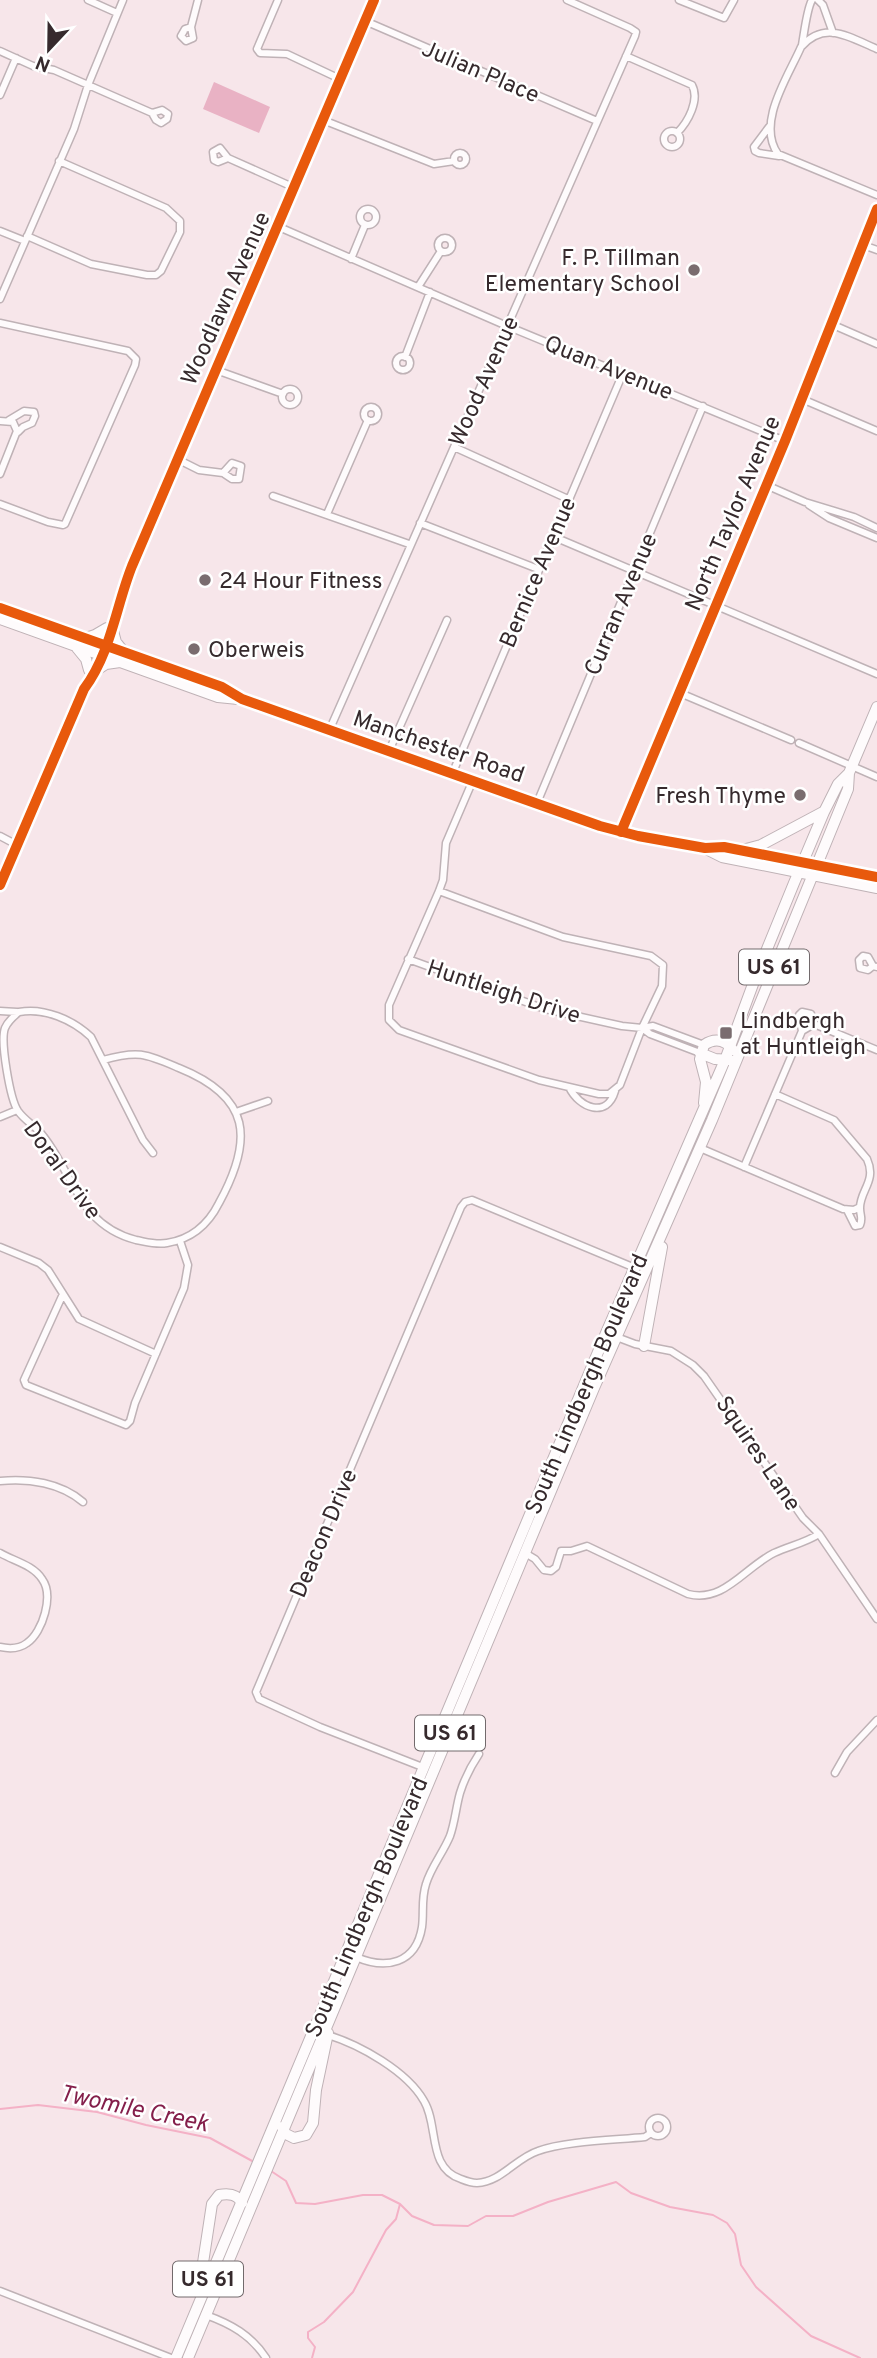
<svg xmlns="http://www.w3.org/2000/svg" width="877" height="2358" viewBox="0 0 877 2358" font-family="Overpass,sans-serif">
  <rect width="100%" height="100%" fill="#f7e6ea"/>
  <path fill="#e9b2c4" d="M214 82 270 107 259 133 203 109Z"/>
  <g fill="none" stroke-linecap="round" stroke-linejoin="round">
    <path stroke="#f4b1c6" stroke-width="2" d="M0 2109 38 2105 97 2112 146 2125 210 2138 254 2162
      M271 2171 286 2181 296 2203 315 2204 363 2195H382L400 2204 412 2216 434 2225 468 2226 486 2216H513L548 2202 616 2182 631 2193 670 2207 713 2215 727 2223 735 2234 741 2265 756 2287 811 2336 860 2358
      M312 2358 315 2347 308 2338V2332L324 2322 353 2292 386 2230 396 2219 400 2204"/>
    <defs>
      <path id="street" d="M88 0 117 13
        M278 0 257 49 260 53 287 54 340 79
        M679 0 724 18 734 0
        M818 0 823 5 833 33
        M365 21 597 121
        M191 27 185 29 181 36 186 41 193 38 191 27 198 0
        M802 45C804 34 807 8 812 0
        M877 49C849 37 825 20 801 47 788 77 756 123 778 154L877 195
        M0 51 33 66 54 70 152 113 162 110 168 114 167 119 161 123 156 120 152 113
        M626 56 692 85C700 100 688 122 677 133
        M0 95 16 58
        M323 120 434 164 454 161
        M769 127 754 147 755 151 759 153 779 156
        M664 139a8 8 0 1 1 16 0a8 8 0 1 1-16 0Z
        M454 159a6 6 0 1 1 12 0a6 6 0 1 1-12 0Z
        M228 158 220 148 213 152 214 160 218 162 228 158 295 188
        M360 217a8 8 0 1 1 16 0a8 8 0 1 1-16 0Z
        M279 227 507 326 785 441
        M0 231 25 241
        M27 236 91 264 147 275H156L161 271 180 232V221L166 208 59 161
        M438 245a7 7 0 1 1 14 0a7 7 0 1 1-14 0Z
        M863 245 877 250
        M351 259 365 225
        M418 287 441 251
        M0 299 74 129 88 85 123 0
        M0 323 128 351 136 359 135 365 65 524 63 525 48 522 0 504
        M831 324 877 344
        M396 363a7 7 0 1 1 14 0a7 7 0 1 1-14 0Z
        M405 357 430 292
        M216 370 283 394
        M282 397a8 8 0 1 1 16 0a8 8 0 1 1-16 0Z
        M802 399 877 431
        M364 414a7 7 0 1 1 14 0a7 7 0 1 1-14 0Z
        M9 420 24 411 34 412 35 416 32 423 23 427 18 432
        M0 421 13 422 17 431 0 474
        M454 447 568 499
        M177 459 199 470 223 473 232 479H239L241 466 232 463 223 473
        M766 485 805 502 854 517 877 528
        M273 496 409 544
        M809 505 829 518 877 538
        M327 514 368 420
        M420 523 538 569
        M552 536 877 674
        M680 693 791 740
        M329 731 635 36 636 32 630 28 567 0
        M799 743 877 777
        M389 751 447 620
        M453 772 623 373
        M537 803 703 406
        M621 832 785 441 877 209
        M0 836 17 845
        M439 891 563 937 651 956 663 965 662 986 642 1028 620 1085 609 1094H599L539 1080 399 1030 389 1020V1005L439 891 443 880 446 843 473 780
        M408 959 545 1009 622 1026 642 1028 653 1026 704 1045
        M873 966 868 970 860 968 859 960 863 956 868 957 873 966 877 967
        M0 1011 17 1012
        M642 1028 650 1034 700 1053
        M802 1031 814 1024 877 1050
        M802 1031 799 1015 802 1012 811 1014 813 1024
        M103 1060C139 1050 146 1054 179 1068 251 1097 254 1139 219 1203 208 1225 192 1239 167 1243 156 1245 147 1242 136 1240 79 1225 75 1177 44 1137 37 1127 25 1121 18 1111 10 1099 0 1041 5 1028 8 1021 14 1016 19 1012 44 1007 73 1020 91 1037L143 1140 153 1153
        M569 1087C579 1108 607 1119 615 1091
        M775 1094 834 1120 867 1159C877 1181 860 1190 860 1208 860 1216 863 1218 860 1225L855 1226 847 1210
        M236 1112 268 1101
        M0 1117 17 1110
        M700 1148 843 1209 854 1210 860 1207
        M744 1167 802 1031
        M0 1247 39 1263 48 1270 79 1319 156 1354
        M63 1294 24 1380 26 1385 126 1425 130 1421 135 1403 184 1288 188 1265 180 1241
        M606 1333 635 1344 671 1351 693 1365 704 1376 803 1518 819 1534 877 1619
        M0 1481C29 1478 61 1483 83 1502
        M0 1553C14 1561 33 1565 42 1579 54 1595 43 1632 27 1643 19 1649 9 1649 0 1647
        M525 1553 535 1559 544 1570 551 1571 556 1567 561 1551H571L587 1546 688 1594C724 1603 744 1568 774 1553 789 1546 805 1543 819 1534
        M425 1768 320 1727 259 1699 256 1692 461 1207 465 1202 472 1200 635 1268
        M835 1773 847 1752 877 1720
        M356 1957C386 1970 416 1964 422 1927 424 1913 421 1899 426 1884 431 1867 443 1853 450 1836 455 1822 456 1807 460 1793 464 1780 471 1766 479 1754
        M328 2035C360 2045 407 2071 424 2101 439 2126 427 2168 461 2179 466 2181 472 2183 477 2183 501 2182 516 2158 538 2151 564 2141 615 2140 645 2137L651 2133
        M649 2127a9 9 0 1 1 18 0a9 9 0 1 1-18 0Z
        M0 2291 171 2358
        M206 2315C231 2324 251 2335 266 2358"/>
      <path id="secondary" d="M0 885 84 689C111 653 116 606 132 566L374 0"/>
      <path id="primary" d="M0 608 222 687 242 699 600 826 638 836 705 848 724 847 877 877
        M0 619 218 697 238 699
        M113 631 116 642 124 652
        M86 638 95 635 107 628
        M77 648 86 659 89 670
        M95 671 106 664 120 662
        M706 849 722 857 877 888
        M746 849 761 845 823 812
        M700 1053 715 1059 730 1060
        M704 1103 706 1082 700 1059 704 1045C714 1038 725 1039 733 1050
        M644 1346 662 1247
        M282 2127 286 2134 294 2138 306 2135 313 2123 316 2090 328 2033
        M199 2289 212 2204 219 2195C229 2193 237 2194 242 2203
        M176 2358 606 1333 725 1060 756 976 794 883 824 812 838 784 849 773
        M188 2358 594 1388 712 1120 830 833 848 789 849 773 877 707"/>
    </defs>
    <use href="#street" stroke="#bfb2b6" stroke-width="9"/>
    <use href="#secondary" stroke="#bfb2b6" stroke-width="11"/>
    <use href="#primary" stroke="#bfb2b6" stroke-width="12"/>
    <use href="#street" stroke="#fefbfc" stroke-width="6"/>
    <use href="#secondary" stroke="#fefbfc" stroke-width="9"/>
    <use href="#primary" stroke="#fefbfc" stroke-width="10"/>
    <defs>
      <path id="cycleway" d="M0 608 222 687 242 699 600 826 638 836 705 848 724 847 877 877
        M621 832 785 441 877 209
        M0 885 84 689C111 653 116 606 132 566L374 0"/>
    </defs>
    <use href="#cycleway" stroke="#fff" stroke-width="15"/>
    <use href="#cycleway" stroke="#e8590c" stroke-width="10"/>
  </g>
  <g fill="#7a6c6f" stroke="#fff" stroke-width="2.5">
    <circle cx="694" cy="270" r="7"/>
    <circle cx="205" cy="580" r="7"/>
    <circle cx="194" cy="649" r="7"/>
    <circle cx="800" cy="795" r="7"/>
    <rect x="719" y="1026" width="14" height="14" rx="3.5"/>
  </g>
  <g text-anchor="middle" stroke-width="5" stroke-linejoin="round" paint-order="stroke">
    <g fill="#fff" stroke="#726a6c" stroke-width="2">
      <rect x="739" y="949.5" width="70" height="35" rx="5"/>
      <rect x="415" y="1715.5" width="70" height="35" rx="5"/>
      <rect x="173" y="2261.5" width="70" height="35" rx="5"/>
    </g>
    <g font-size="21" font-weight="bold" fill="#362a2d">
      <text x="774" y="974">US 61</text>
      <text x="450" y="1740">US 61</text>
      <text x="208" y="2286">US 61</text>
    </g>
    <g font-size="23" fill="#362a2d" stroke="#fff">
      <text transform="translate(481 71) rotate(23)" y="8">Julian Place</text>
      <text transform="translate(225 298) rotate(-66)" y="8">Woodlawn Avenue</text>
      <text transform="translate(609 367) rotate(22)" y="8">Quan Avenue</text>
      <text transform="translate(483 381) rotate(-66)" y="8">Wood Avenue</text>
      <text transform="translate(732 513) rotate(-67)" y="8">North Taylor Avenue</text>
      <text transform="translate(537 572) rotate(-67)" y="8">Bernice Avenue</text>
      <text transform="translate(620 604) rotate(-67)" y="8">Curran Avenue</text>
      <text transform="translate(439 746) rotate(19)" y="8">Manchester Road</text>
      <text transform="translate(504 991) rotate(18)" y="8">Huntleigh Drive</text>
      <text transform="translate(63 1170) rotate(54)" y="8">Doral Drive</text>
      <text transform="translate(586 1384) rotate(-67)" y="8">South Lindbergh Boulevard</text>
      <text transform="translate(759 1453) rotate(56)" y="8">Squires Lane</text>
      <text transform="translate(323 1533) rotate(-67)" y="8">Deacon Drive</text>
      <text transform="translate(366 1907) rotate(-67)" y="8">South Lindbergh Boulevard</text>
    </g>
    <g font-size="23" fill="#362a2d" stroke="#fff" text-anchor="start">
      <text x="680" y="265" text-anchor="end">F. P. Tillman<tspan x="680" dy="26">Elementary School</tspan></text>
      <text x="219" y="588">24 Hour Fitness</text>
      <text x="208" y="657">Oberweis</text>
      <text x="786" y="803" text-anchor="end">Fresh Thyme</text>
      <text x="740" y="1028">Lindbergh<tspan x="740" dy="26">at Huntleigh</tspan></text>
    </g>
    <g font-size="24" font-style="italic" fill="#841f4b" stroke="#fff">
      <text transform="translate(134 2108) rotate(12)" y="8">Twomile Creek</text>
    </g>
  </g>
  <g transform="translate(49 49) rotate(202)" stroke="#ffffff" stroke-width="5" paint-order="stroke">
  <path d="M0-5L12 26L0 18L-12 26Z" fill="#362a2d"/>
  <text y="-10" font-size="19" font-weight="bold" text-anchor="middle" fill="#362a2d">N</text>
  </g>
</svg>
